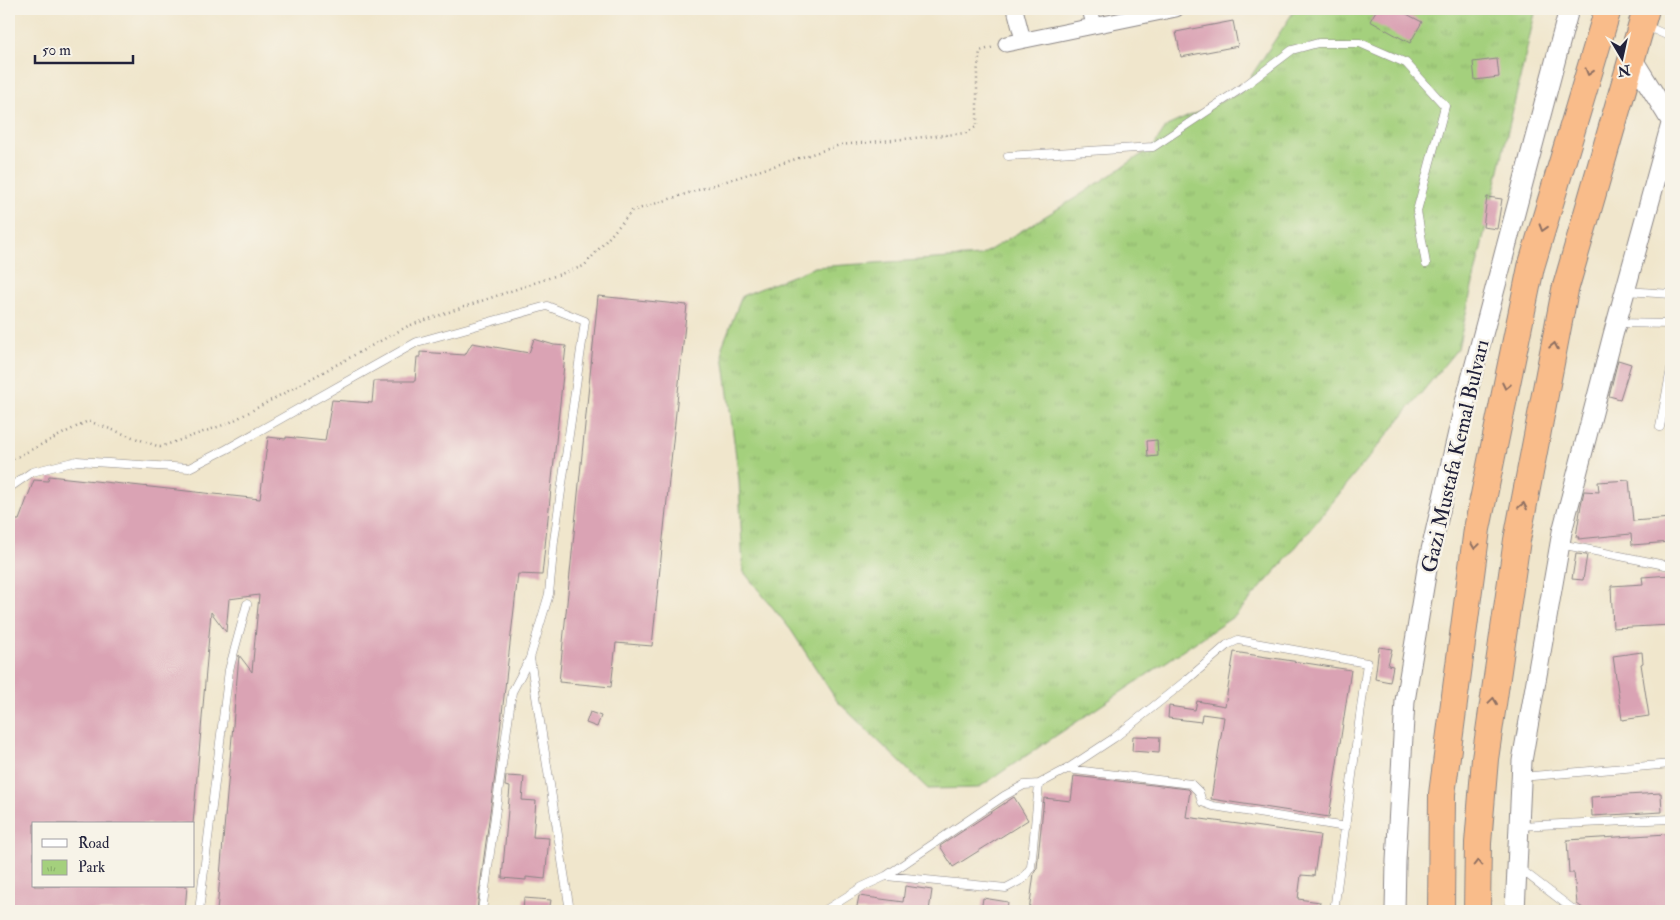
<svg xmlns="http://www.w3.org/2000/svg" width="1680" height="920" viewBox="0 0 1680 920" font-family="'IM FELL Double Pica',serif">
  <defs>
    <pattern id="park-tufts" width="24" height="20" patternUnits="userSpaceOnUse" patternTransform="scale(1.25)"><rect width="24" height="20" fill="#a4d07d"/><path d="M3 7l-1-3M5 7V3M7 7l1-3M15 17l-1-3M17 17v-4M19 17l1-3" fill="none" stroke="#8db26d"/></pattern>
  </defs>
  <rect width="100%" height="100%" fill="#f7f3e8"/>
  <filter id="ink" filterUnits="userSpaceOnUse"><feTurbulence type="fractalNoise" baseFrequency=".02" numOctaves="2"/><feDisplacementMap in="SourceGraphic" scale="10" xChannelSelector="R" yChannelSelector="G"/><feConvolveMatrix kernelMatrix="1 2 1 2 8 2 1 2 1" color-interpolation-filters="sRGB"/></filter>
  <filter id="wash" filterUnits="userSpaceOnUse"><feTurbulence type="fractalNoise" baseFrequency=".0096" numOctaves="4" result="noise"/><feDisplacementMap in="SourceGraphic" scale="20" xChannelSelector="R" yChannelSelector="G"/><feGaussianBlur stdDeviation="1.12" result="paint"/><feColorMatrix in="noise" values="0 0 0 0 0 0 0 0 0 0 0 0 0 0 0 0 0 1.4 0 .05"/><feComposite in="paint" operator="in"/></filter>
  <g filter="url(#wash)">
    <rect width="100%" height="100%" fill="#f0e6cc"/>
    <path fill="url(#park-tufts)" stroke="#63795c" d="M1301 9H1536L1458 348 1282 564 1236 615 978 788 928 789 837 701 791 630 743 571 739 480 722 347 742 296 815 267 980 256 1077 197 1153 147 1167 126 1240 93 1294 11Z"/>
    <g id="blocks">
      <path fill="#daa3b4" d="M1377 9H1397L1422 22 1410 43 1370 21Z
        M1233 21 1238 46 1181 57 1176 32Z
        M1497 59 1499 77 1475 80 1473 62Z
        M1487 197 1502 199 1497 229 1483 227Z
        M598 296 687 305 652 646 616 643 611 687 559 682Z
        M534 339 554 345 566 346 542 575 518 574 495 775 477 909H475V911H217L239 655 252 672 259 595 229 599 226 632 211 612 193 824H34V886H187L185 911H9V520H19L34 480 48 481 49 476 260 499 268 437 286 439V437L325 441 332 400 372 403 374 381H415L417 357H420V352L465 355 472 343 529 353Z
        M1618 360 1631 364 1620 399 1609 396Z
        M1157 440 1158 456 1148 457 1147 441Z
        M1629 480 1633 521 1671 518V542L1632 545 1631 534 1578 539 1579 537H1576L1581 505 1584 491 1599 492 1598 482Z
        M1576 554 1587 555 1583 580 1572 579Z
        M1671 575V625L1613 628 1611 586 1643 584 1642 577Z
        M1379 647 1392 649 1388 665 1393 666 1390 682 1375 679Z
        M1234 652 1351 670 1329 817 1211 799 1224 717 1202 714 1201 722 1168 718 1169 706 1195 710 1197 701 1225 706Z
        M1642 652 1643 663 1641 664 1649 716 1622 720 1613 656Z
        M590 712 601 716 597 727 586 723Z
        M1133 736 1160 737 1159 753 1132 751Z
        M506 776 524 777 522 800 536 801 533 837 549 838 545 879 526 877V880L502 878 510 787 505 786Z
        M1074 776 1188 789 1190 791 1186 817 1320 835 1314 876 1301 875 1298 899 1320 902 1319 911H1029L1034 873 1037 868 1044 798 1071 801Z
        M1661 793 1662 812 1592 816 1591 797Z
        M1014 797 1028 820 953 867 940 846Z
        M1667 834 1671 911H1587L1577 904 1574 873H1569L1567 840Z
        M905 886 932 890 929 911H856L859 896 903 902Z
        M524 898 551 900 549 911H523Z
        M983 898 1008 902 1007 911H981Z"/>
    </g>
  </g>
  <g filter="url(#ink)">
    <use href="#blocks" fill-opacity="0" stroke="#898484" stroke-width="1"/>
    <g fill="none" stroke-linecap="round" stroke-linejoin="round">
      <defs>
        <path id="service" d="M1646 26 1671 37
          M1008 156 1153 147 1242 88 1292 50 1318 43H1360L1406 63 1445 106 1417 211 1426 264
          M1626 291 1671 294
          M1616 323 1671 324
          M1660 427 1671 369
          M9 488 32 472 77 461 189 468 227 449 417 342 547 306 585 321 554 541 549 594 530 658 512 692 482 911
          M1560 544 1665 565 1671 564
          M530 658 570 911
          M1067 769 1191 784 1199 792 1202 802 1213 806 1346 827
          M1521 777 1671 764
          M1518 826 1671 819
          M1519 868 1575 911
          M886 876 1006 888 1023 879 1031 867 1039 784
          M199 911 229 670 247 604
          M824 911 862 887 886 876 1004 796 1024 785 1039 784 1067 769 1114 738 1188 679 1227 645 1238 640 1367 663 1334 911"/>
        <path id="minor" d="M1015 9 1023 40
          M1090 9 1094 25
          M1006 44 1176 9"/>
        <path id="tertiary" d="M1632 58 1671 121
          M1395 911 1396 861 1405 701 1428 563 1464 406 1569 9
          M1515 911 1522 761 1562 532 1613 335 1671 124"/>
        <path id="trunk" d="M1441 911 1442 794 1477 529 1531 267 1608 9
          M1477 911 1478 843 1485 759 1517 540 1565 290 1646 9"/>
      </defs>
      <use href="#service" stroke="#898484" stroke-width="9"/>
      <use href="#minor" stroke="#898484" stroke-width="17"/>
      <use href="#tertiary" stroke="#898484" stroke-width="21"/>
      <use href="#trunk" stroke="#898484" stroke-width="28"/>
      <path stroke="#898484" stroke-width="2.5" stroke-dasharray="1 4" stroke-linecap="butt" d="M9 461 88 421 160 447 229 423 408 326 584 266 632 211 840 145 966 133 977 126V74L980 51 994 47"/>
      <use href="#service" stroke="#fff" stroke-width="8"/>
      <use href="#minor" stroke="#fff" stroke-width="15"/>
      <use href="#tertiary" stroke="#fff" stroke-width="19"/>
      <use href="#trunk" stroke="#f9bc8a" stroke-width="26"/>
    </g>
    <defs><path id="oneway-chevron" d="M-2-3.5L2.5 0L-2 3.5" fill="none" stroke-width="1.6" stroke-linecap="round" stroke-linejoin="round" transform="scale(1.25)"/></defs>
    <g stroke="#8e6f62">
      <use href="#oneway-chevron" transform="translate(1589 72) rotate(107)"/>
      <use href="#oneway-chevron" transform="translate(1543 228) rotate(107)"/>
      <use href="#oneway-chevron" transform="translate(1554 346) rotate(-79)"/>
      <use href="#oneway-chevron" transform="translate(1506 386) rotate(102)"/>
      <use href="#oneway-chevron" transform="translate(1523 506) rotate(-79)"/>
      <use href="#oneway-chevron" transform="translate(1475 546) rotate(98)"/>
      <use href="#oneway-chevron" transform="translate(1493 701) rotate(-82)"/>
      <use href="#oneway-chevron" transform="translate(1478 863) rotate(-90)"/>
    </g>
  </g>
  <g text-anchor="middle" stroke-width="5" stroke-linejoin="round" paint-order="stroke">
    <g font-size="21" fill="#22223b" stroke="#f7f3e8">
      <text transform="translate(1455 456) rotate(-77)" y="7">Gazi Mustafa Kemal Bulvarı</text>
    </g>
  </g>
  <rect width="1680" height="920" fill="none" stroke="#f7f3e8" stroke-width="30"/>
  <rect x="32" y="822" width="162" height="65" fill="#f7f3e8" stroke="#a29fa3"/>
  <rect x="42" y="839" width="25" height="8" fill="#ffffff" stroke="#a29fa3"/>
  <text x="78" y="848" font-size="15" fill="#22223b">Road</text>
  <rect x="42" y="860" width="25" height="15" fill="url(#park-tufts)" stroke="#a29fa3"/>
  <text x="78" y="872" font-size="15" fill="#22223b">Park</text>
  <g transform="translate(1622 58) rotate(171)" stroke="#f7f3e8" stroke-width="4" paint-order="stroke">
  <path d="M0-4L9 19L0 12L-9 19Z" fill="#22223b"/>
  <text y="-8" font-size="14" font-weight="bold" text-anchor="middle" fill="#22223b">N</text>
  </g>
  <path d="M35 55v8h98v-8" fill="none" stroke="#22223b" stroke-width="2.5"/>
  <text x="42" y="55" font-size="15" fill="#22223b" stroke="#f7f3e8" stroke-width="4" paint-order="stroke">50 m</text>
</svg>
